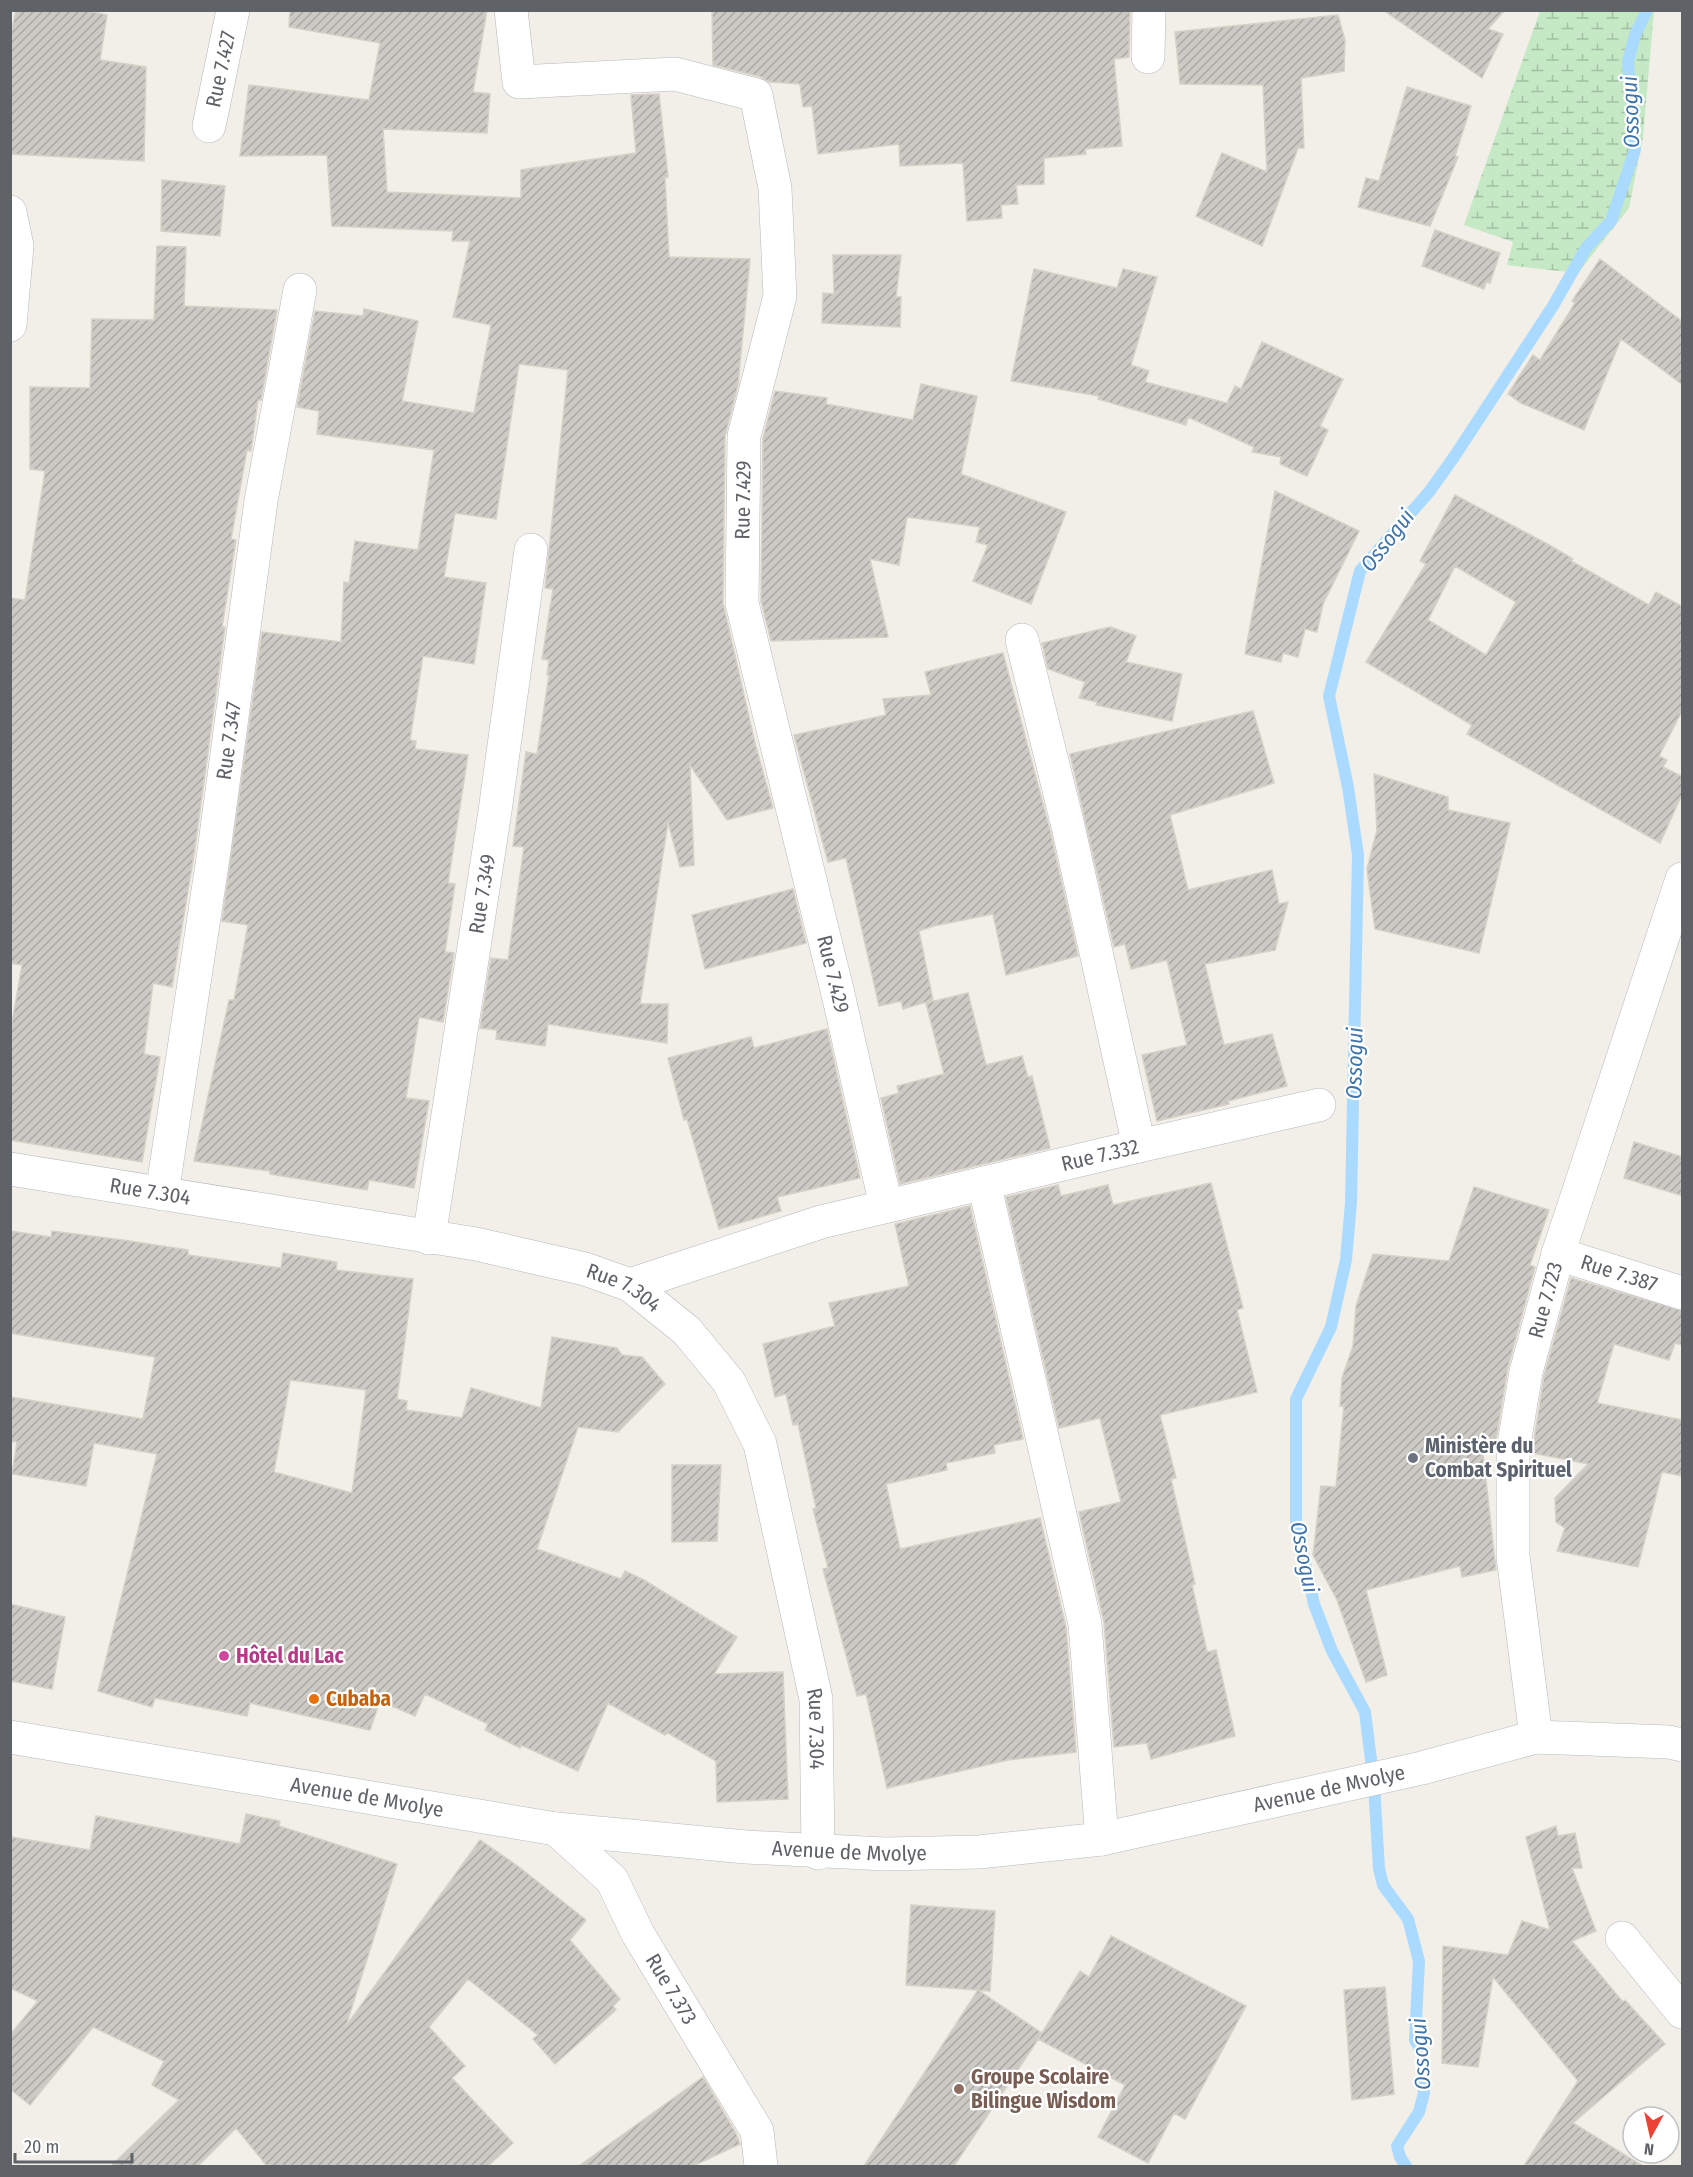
<svg xmlns="http://www.w3.org/2000/svg" width="1693" height="2177" viewBox="0 0 1693 2177" font-family="'Fira Sans Condensed',sans-serif">
  <defs>
    <pattern id="wetland-marsh" width="20" height="14" patternUnits="userSpaceOnUse" patternTransform="scale(1.5)"><rect width="20" height="14" fill="#c5e8c5"/><path d="M1 5h8M5 5V1M11 12h8M15 12V8" fill="none" stroke="#a3c0a4"/></pattern>
    <pattern id="building-hatch" width="6" height="6" patternUnits="userSpaceOnUse" patternTransform="scale(1.5)"><rect width="6" height="6" fill="#cccac5"/><path d="M-1 1l2-2M0 6l6-6M5 7l2-2" fill="none" stroke="#a9a8a4"/></pattern>
  </defs>
  <rect width="100%" height="100%" fill="#f1efe8"/>
  <path fill="url(#wetland-marsh)" d="M1540 11H1654L1643 137 1629 208 1578 273 1507 265 1513 242 1464 225Z"/>
  <g fill="none" stroke-linecap="round" stroke-linejoin="round">
    <path stroke="#aadaff" stroke-width="12" d="M1406 2166 1400 2157 1397 2146 1419 2112 1424 2093 1422 2052 1415 2040 1419 1961 1408 1919 1383 1885 1379 1869 1374 1784 1365 1712 1332 1651 1314 1604 1296 1521V1399L1331 1327 1346 1260 1351 1203 1358 855 1348 787 1329 696 1360 571 1429 492 1454 457 1553 306 1586 248 1611 221 1635 150 1628 62 1635 35 1647 10"/>
  </g>
  <path fill="url(#building-hatch)" stroke="#d6d1c6" stroke-width="1.5" fill-rule="evenodd" d="M16 10H85L107 15 100 60 146 67 144 161 10 154V37Z
    M290 10H487L473 92 490 94 487 133 383 129 387 192 521 198V170L636 153 631 95 659 94 668 177 665 178 669 257 750 259 738 385 725 436 723 603 755 743 773 808 727 820 690 765 694 865 680 867 668 822 640 1004H668L667 1043 548 1024 545 1046 496 1039 497 1030 480 1028 491 958 508 960 524 847 513 846 526 752 537 754 549 675H547L549 660 542 659 553 589 545 588 568 370 519 364 496 519 455 513 444 577 486 583 474 664 423 656 410 740 416 741 415 749 468 755 448 883 455 884 445 952 454 953 443 1022 419 1017 406 1098 429 1101 414 1188 369 1180 367 1190 270 1174V1171L194 1161 229 1000H234L248 925 222 921 262 632 341 642 344 582 349 583 355 541 418 550 434 450 317 434 319 411 297 407 315 311 363 316 364 309 418 321 402 401 474 413 491 325 453 317 470 241H452L453 231 332 226 327 155 240 156 249 85 369 100 380 43 289 27Z
    M712 10H1130L1129 57 1114 59 1122 146 1085 149 1086 154 1044 158V184L1016 185 1018 204 1001 205 1002 218 967 221 963 163 900 166 899 144 818 154 812 106 803 107 800 84 769 82 761 77 713 65Z
    M1383 10H1505L1488 29 1503 34 1482 78Z
    M1338 15 1345 40 1344 71 1301 78 1304 148H1298L1262 246 1196 216 1222 153 1267 172 1263 85 1180 84 1175 32Z
    M1407 87 1471 106 1455 156 1458 157 1430 226 1358 207 1366 178 1379 181Z
    M162 180 225 186 220 236 161 231Z
    M1435 230 1500 253 1490 283 1486 282 1484 289 1422 266Z
    M157 246 186 247 184 306 277 310 261 400H258L251 451 247 450 231 539 236 540 222 627H225L194 855 172 987 153 983 144 1054 160 1057 142 1162 10 1140V1034L22 965 10 963V598L25 600 45 471 30 469V387L90 388 92 319 154 320Z
    M833 255H901L896 297H901L900 327 822 323 823 293 834 294Z
    M1600 259 1683 322V385L1621 339 1584 430 1521 403 1508 394 1533 355 1540 360 1575 303 1572 301Z
    M1034 269 1117 288 1123 269 1157 277 1131 365 1149 371 1145 382 1227 403 1235 386 1241 389 1262 342 1343 379 1320 426 1328 430 1307 476 1280 464 1281 457 1252 452 1254 447 1188 417 1186 425 1098 399 1099 396 1011 381Z
    M921 384 977 396 961 474 1066 512 1031 604 973 581 988 545 976 542 980 527 907 517 899 565 870 559 888 637 771 641 761 601 763 438 775 391 827 398 826 404 913 420Z
    M1275 491 1359 531 1323 604 1317 632 1305 629 1298 657 1283 653 1281 662 1245 654Z
    M1455 495 1551 546 1573 559 1571 561 1649 605 1656 592 1683 607V709L1659 756 1667 760 1663 767 1683 777V792L1660 843 1467 734 1472 725 1366 662 1426 564 1420 561ZM1455 566 1516 602 1486 655 1428 620Z
    M1110 627 1136 636 1126 662 1182 674 1172 721 1096 705 1097 702 1079 698 1085 682 1048 669 1042 643Z
    M1003 653 1050 830 1078 956 1006 975 993 914 934 926 919 931 933 1000 903 1009 901 1001 879 1006 846 858 828 862 794 735 886 715 883 699 931 695 925 672Z
    M1253 711 1274 783 1170 815 1188 890 1272 870 1279 904 1288 902 1275 950 1205 964 1224 1045 1272 1034 1287 1086 1228 1101 1229 1104 1157 1121 1142 1055 1187 1045 1167 960 1131 969 1125 944 1114 947 1070 754Z
    M1374 774 1448 797V810L1510 823 1479 953 1375 929 1367 869 1377 830Z
    M793 889 806 943 705 969 692 915Z
    M968 993 986 1065 1022 1056 1028 1077 1032 1076 1050 1148 900 1184 881 1098 899 1093 897 1086 944 1074 926 1003Z
    M827 1029 860 1178 777 1197 781 1211 719 1229 687 1119 684 1120 668 1058 751 1037 754 1048Z
    M1634 1142 1683 1157V1196L1624 1178Z
    M1211 1183 1243 1308 1237 1310 1257 1392 1160 1415 1176 1478 1171 1479 1195 1584 1192 1585 1207 1652 1216 1650 1235 1736 1151 1759 1147 1743 1114 1747 1104 1622 1079 1512 1121 1502 1100 1418 1059 1428 1006 1197 1058 1185 1061 1196 1108 1185 1113 1205Z
    M1474 1187 1549 1210 1530 1265 1535 1267 1508 1367 1495 1446 1482 1444 1496 1570 1462 1577 1460 1566 1366 1590 1387 1675 1366 1682 1337 1600 1313 1555 1321 1486 1336 1487 1344 1405 1340 1406 1342 1378 1353 1346 1356 1306 1373 1254 1449 1261Z
    M970 1206 1023 1439 994 1445 995 1453 946 1463 947 1470 886 1484 900 1549 1040 1518 1066 1627 1076 1752 1008 1760 887 1788 866 1694 857 1696 823 1569 828 1568 813 1509 816 1508 798 1424 793 1425 786 1394 775 1397 763 1344 835 1326 829 1303 909 1286 895 1224Z
    M10 1231 51 1237 52 1231 123 1240 188 1250V1255L281 1268 283 1253 337 1262 336 1270 413 1279 397 1399 407 1401 406 1410 462 1418 471 1388 541 1408 552 1337 617 1348 622 1355 642 1357 665 1384 618 1432 578 1427 537 1549 621 1579 625 1571 644 1580 737 1637 714 1674 783 1672 788 1799 717 1802 716 1761 668 1733 665 1735 608 1703 578 1771 521 1745 520 1748 485 1730 488 1724 425 1694 415 1716 380 1701 370 1730 250 1703 247 1716 155 1698 152 1707 98 1691 157 1454 94 1443 86 1486 12 1474 17 1442 10 1441V1397L143 1419 155 1357 10 1333ZM290 1380 366 1390 352 1493 274 1472Z
    M1571 1278 1683 1311V1345L1675 1343 1669 1360 1614 1344 1597 1403 1683 1420V1476L1662 1472 1638 1567 1557 1551 1565 1528 1556 1522 1555 1498 1588 1464 1532 1453 1544 1376Z
    M672 1465H721L717 1541 672 1542Z
    M10 1604 65 1617 52 1689 10 1681Z
    M246 1814 280 1821 279 1826 397 1864 346 2026 480 1840 519 1867 586 1920 570 1940 620 1999 613 2006 616 2010 555 2064 533 2039 538 2035 468 1979 429 2027 465 2066 452 2078 513 2143 488 2166H267L236 2128 198 2166H111L179 2100 152 2085 164 2061 93 2027 30 2105 10 2089V2035L38 2001 10 1988V1837L90 1850 96 1816 240 1844Z
    M1556 1826 1558 1836 1575 1833 1582 1868H1572L1596 1931 1572 1941 1623 2002 1625 2000 1665 2044 1573 2123 1643 2166H1524L1578 2081 1493 1977 1478 2067 1442 2063 1443 1946 1508 1955 1522 1921 1550 1930 1526 1837Z
    M911 1905 995 1911 990 1991 906 1985Z
    M1111 1936 1246 2006 1185 2119 1174 2113 1148 2163 1098 2137 1125 2085 1038 2039 1041 2035 954 2166H864L978 1990 1042 2033 1080 1971 1089 1977Z
    M1385 1987 1394 2094 1352 2100 1344 1990Z
    M703 2077 736 2133 740 2144 693 2166H579Z"/>
  <g fill="none" stroke-linecap="round" stroke-linejoin="round">
    <defs>
      <g id="minor">
        <path id="s1" d="M511 10 519 82 675 74 756 95 775 188 780 296 744 436 742 603 839 998 886 1206"/>
        <path d="M1148 57 1149 10"/>
        <path id="s2" d="M209 126 233 10"/>
        <path d="M10 212 17 246 10 325"/>
        <path d="M1139 1146 1319 1105"/>
        <path id="s3" d="M10 1169 476 1244 585 1269 630 1285 687 1331 729 1382 760 1444 816 1699 818 1853"/>
        <path d="M984 1183 1085 1624 1102 1839"/>
        <path id="s4" d="M162 1194 213 858 261 501 300 290"/>
        <path id="s5" d="M429 1238 495 811 531 550"/>
        <path id="s6" d="M1558 1254 1682 1293"/>
        <path id="s7" d="M630 1285 821 1222 1139 1146 1068 826 1022 640"/>
        <path id="s8" d="M1536 1737 1513 1556V1450L1526 1372 1558 1254 1682 879"/>
        <path id="s9" d="M556 1829 612 1880 638 1934 757 2131 761 2166"/>
        <path d="M1622 1938 1682 2012"/>
      </g>
      <g id="secondary">
        <path id="s10" d="M10 1737 556 1829 746 1847 885 1854 979 1852 1102 1839 1422 1768 1536 1737 1669 1742 1682 1745"/>
      </g>
    </defs>
    <use href="#minor" stroke="#b5b8bc" stroke-width="34"/>
    <use href="#secondary" stroke="#b6babf" stroke-width="34"/>
    <use href="#minor" stroke="#fff" stroke-width="33"/>
    <use href="#secondary" stroke="#fff" stroke-width="33"/>
  </g>
  <circle fill="#6b7280" stroke="#fff" stroke-width="2" cx="1413" cy="1458" r="6"/>
  <circle fill="#d1479c" stroke="#fff" stroke-width="2" cx="224" cy="1656" r="6"/>
  <circle fill="#e8710a" stroke="#fff" stroke-width="2" cx="314" cy="1699" r="6"/>
  <circle fill="#8d6e63" stroke="#fff" stroke-width="2" cx="959" cy="2089" r="6"/>
  <g text-anchor="middle" stroke-width="4.5" stroke-linejoin="round" paint-order="stroke">
    <g font-size="21" fill="#5f6368" stroke="#fff">
      <text dy="7" stroke="none"><textPath href="#s2" startOffset="58">Rue 7.427</textPath></text>
      <text transform="translate(743 500) rotate(-89)" y="7">Rue 7.429</text>
      <text dy="7" stroke="none"><textPath href="#s4" startOffset="458">Rue 7.347</textPath></text>
      <text dy="7" stroke="none"><textPath href="#s5" startOffset="348">Rue 7.349</textPath></text>
      <text dy="7" stroke="none"><textPath href="#s1" startOffset="1209">Rue 7.429</textPath></text>
      <text dy="7" stroke="none"><textPath href="#s7" startOffset="488">Rue 7.332</textPath></text>
      <text dy="7" stroke="none"><textPath href="#s3" startOffset="142">Rue 7.304</textPath></text>
      <text dy="7" stroke="none"><textPath href="#s6" startOffset="64">Rue 7.387</textPath></text>
      <text dy="7" stroke="none"><textPath href="#s3" startOffset="627">Rue 7.304</textPath></text>
      <text dy="7" stroke="none"><textPath href="#s8" startOffset="442">Rue 7.723</textPath></text>
      <text dy="7" stroke="none"><textPath href="#s3" startOffset="1131">Rue 7.304</textPath></text>
      <text dy="7" stroke="none"><textPath href="#s10" startOffset="1334">Avenue de Mvolye</textPath></text>
      <text dy="7" stroke="none"><textPath href="#s10" startOffset="362">Avenue de Mvolye</textPath></text>
      <text dy="7" stroke="none"><textPath href="#s10" startOffset="848">Avenue de Mvolye</textPath></text>
      <text dy="7" stroke="none"><textPath href="#s9" startOffset="200">Rue 7.373</textPath></text>
    </g>
    <g font-size="21" font-weight="bold" fill="#5b616d" stroke="#fff" text-anchor="start">
      <text x="1425" y="1453">Ministère du<tspan x="1425" dy="24">Combat Spirituel</tspan></text>
    </g>
    <g font-size="21" font-weight="bold" fill="#b23c85" stroke="#fff" text-anchor="start">
      <text x="236" y="1663">Hôtel du Lac</text>
    </g>
    <g font-size="21" font-weight="bold" fill="#c56008" stroke="#fff" text-anchor="start">
      <text x="326" y="1706">Cubaba</text>
    </g>
    <g font-size="21" font-weight="bold" fill="#785e54" stroke="#fff" text-anchor="start">
      <text x="971" y="2084">Groupe Scolaire<tspan x="971" dy="24">Bilingue Wisdom</tspan></text>
    </g>
    <g font-size="22" font-style="italic" fill="#4174aa" stroke="#fff">
      <text transform="translate(1630 112) rotate(-92)" y="8">Ossogui</text>
      <text transform="translate(1387 540) rotate(-52)" y="8">Ossogui</text>
      <text transform="translate(1354 1063) rotate(-89)" y="8">Ossogui</text>
      <text transform="translate(1305 1557) rotate(79)" y="8">Ossogui</text>
      <text transform="translate(1420 2054) rotate(-94)" y="8">Ossogui</text>
    </g>
  </g>
  <rect width="1693" height="2177" fill="none" stroke="#5f6368" stroke-width="24"/>
  <g transform="translate(1651 2135) rotate(188)"><circle r="28" fill="#ffffff" stroke="#bfc1c3" stroke-width="1.5"/>
  <path d="M0-4.5L10 22L0 15L-10 22Z" fill="#ea4335"/>
  <text y="-9" font-size="16" font-weight="bold" text-anchor="middle" fill="#5f6368">N</text>
  </g>
  <path d="M15 2153v9h117v-9" fill="none" stroke="#5f6368" stroke-width="3"/>
  <text x="24" y="2153" font-size="18" fill="#5f6368" stroke="#ffffff" stroke-width="4.5" paint-order="stroke">20 m</text>
</svg>
